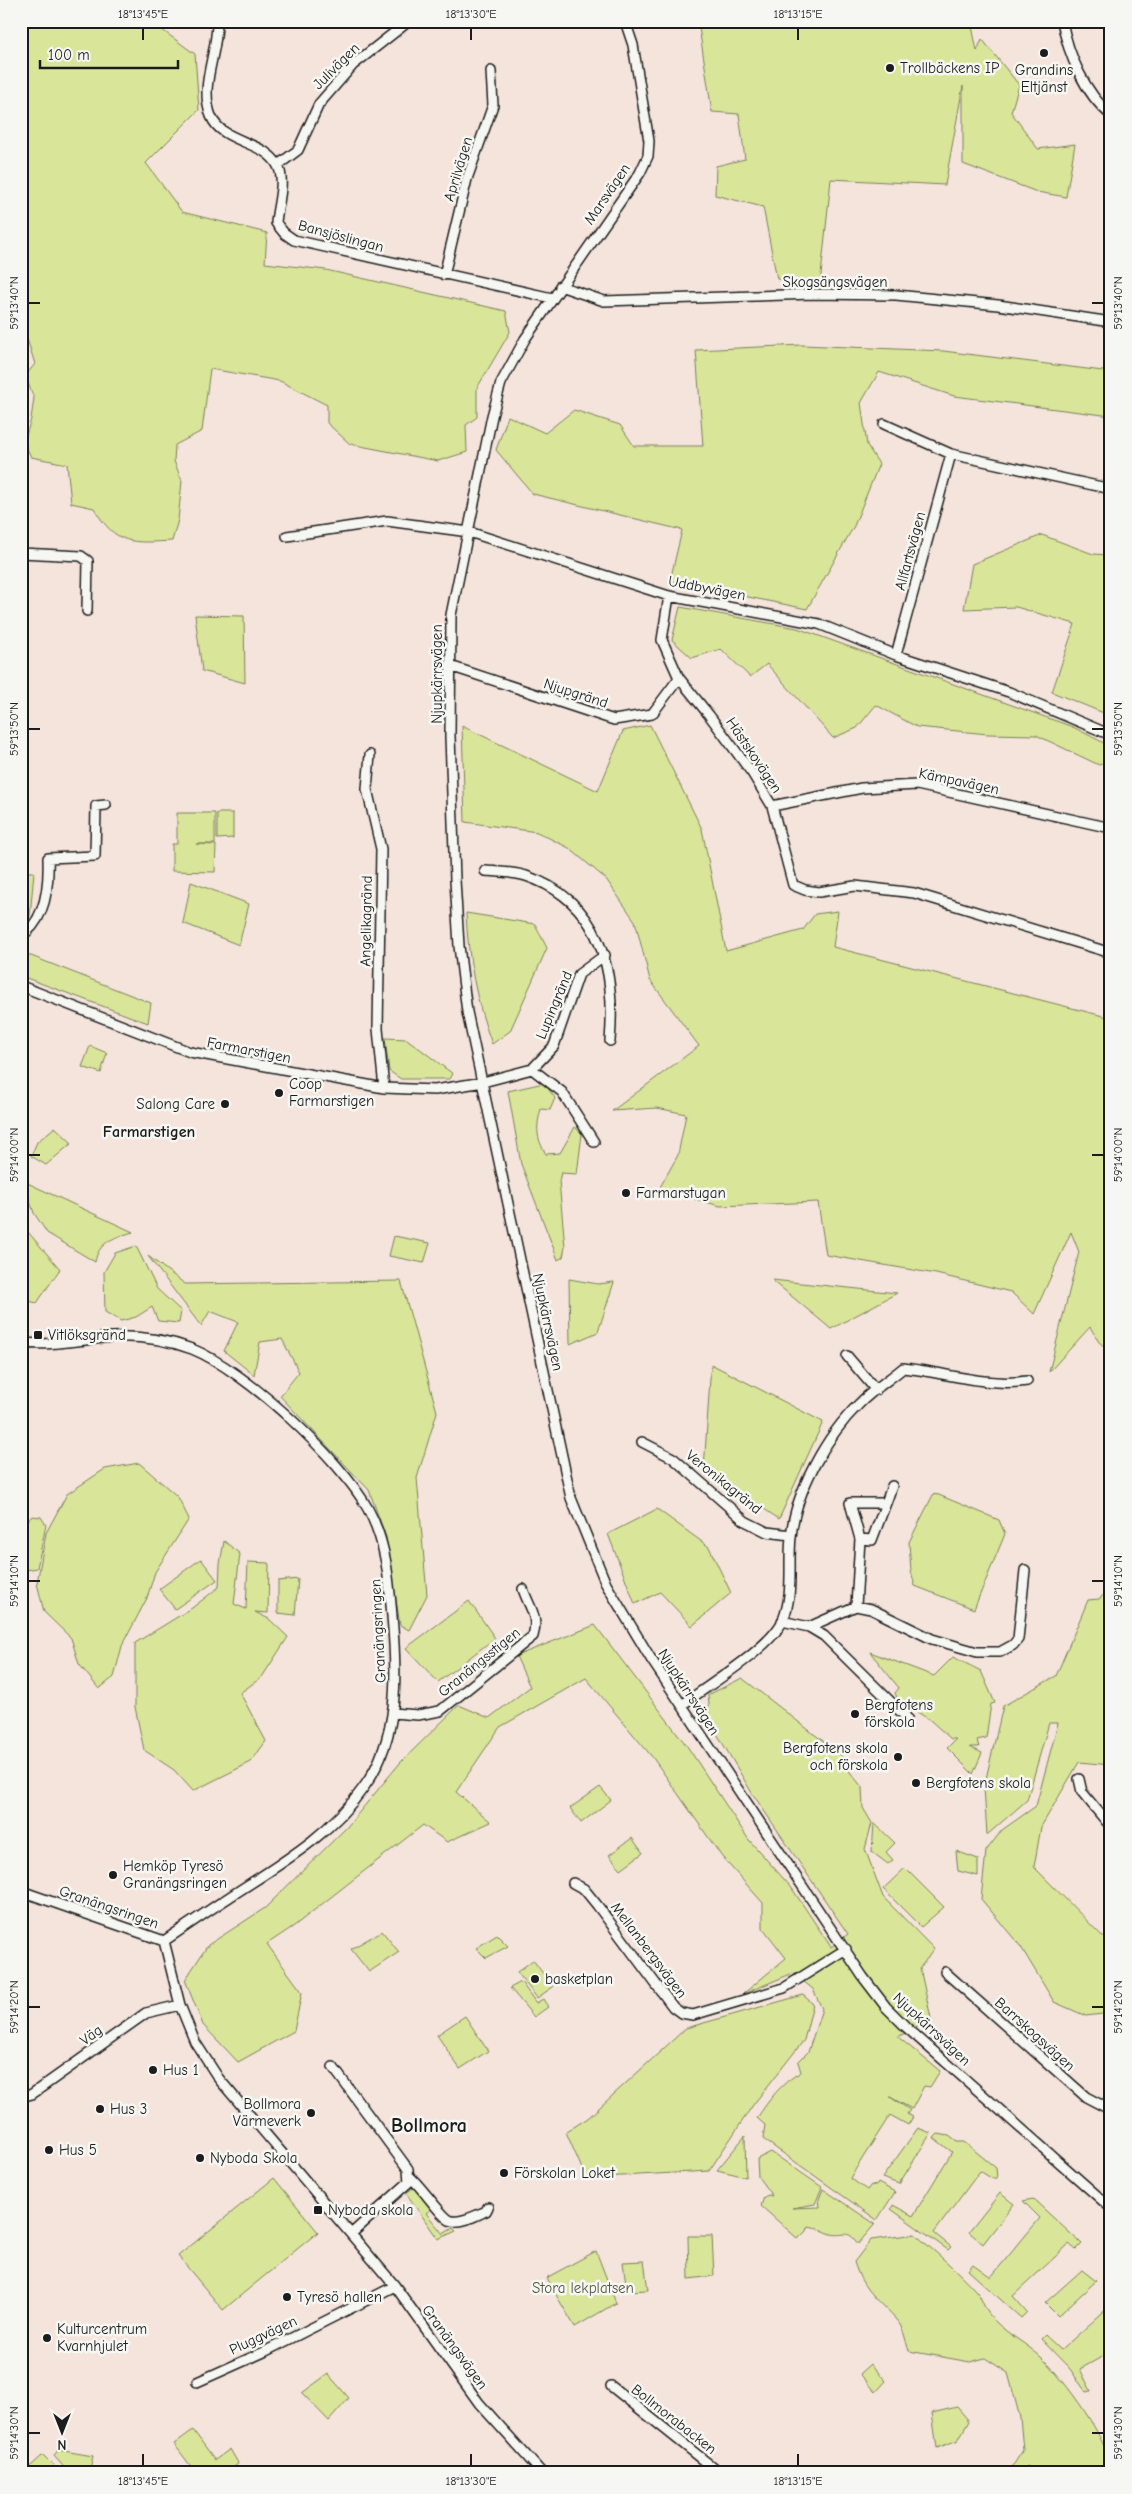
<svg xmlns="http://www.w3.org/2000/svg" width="1132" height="2494" viewBox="0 0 1132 2494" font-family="'Comic Neue',sans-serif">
  <rect width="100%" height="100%" fill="#f5e4dc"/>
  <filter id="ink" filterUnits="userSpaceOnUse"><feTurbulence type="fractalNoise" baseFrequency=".02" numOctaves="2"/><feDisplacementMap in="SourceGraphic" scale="10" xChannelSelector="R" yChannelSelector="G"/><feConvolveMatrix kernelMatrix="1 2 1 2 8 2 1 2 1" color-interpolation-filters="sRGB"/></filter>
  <g filter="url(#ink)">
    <path fill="#d9e598" stroke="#7a805a" d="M21 21H150L195 54 199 110 146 163 182 212 267 233 265 263 326 270 506 311 510 332 477 388V417L466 425 467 452 438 461 350 444 327 423V405L280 381 210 369 202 431 175 445 174 461 182 481 178 520 172 541C132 543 116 546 94 508L71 503 67 464 31 457 24 442 31 419 34 398 25 376 35 364 21 320Z
      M698 21H971L977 51 982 39 1019 85 1011 112 1038 149 1075 144 1066 197 1037 192 963 164V86L945 185 831 179 820 285 777 279 763 207 715 195 716 166 745 159 739 114 712 112Z
      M802 345 943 351 1111 372V416L954 396 879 372 861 403 867 445 879 464 854 526 807 609 670 581 682 530 533 494 496 450 508 416 545 433 574 410 620 425 634 446H703L696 350Z
      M1042 535 1093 554 1111 555V716L1052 692 1075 624 1016 607 964 609 972 564Z
      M680 607 797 628 1073 727 1104 743 1108 761 1099 765 1036 735 988 734 917 727 876 705 857 728 833 738 767 664 750 677 721 649 692 658 672 640Z
      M195 615 244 616 245 683 202 671Z
      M650 725 702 829 726 951 803 930 815 914 838 911 833 947 1111 1018V1353L1099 1342 1090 1327 1049 1372 1079 1252 1071 1232 1034 1314 1011 1292 936 1274 826 1255 818 1202 720 1206 659 1189 678 1155 686 1114 657 1108 612 1111 699 1046 650 980 635 921 606 879 569 848 537 832 465 822 462 726 598 791 623 731Z
      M177 813H215V844H196L216 845 215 872 172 871V844H177Z
      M217 813H233V838L217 839Z
      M21 872H34L30 916H21Z
      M191 882 249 904 239 945 183 923Z
      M466 913 535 924 547 948 510 1031 492 1044C476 1002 468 958 466 913Z
      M21 952 151 1003 148 1023 21 976Z
      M385 1038 407 1039 453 1074 450 1079H401L389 1071Z
      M90 1046 107 1053 101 1073 82 1067Z
      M544 1083 555 1098 550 1110 541 1109C536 1127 536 1138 546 1154L560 1153 575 1127 582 1134 577 1174 561 1173 559 1181 565 1247 563 1257 558 1260 521 1164 508 1091Z
      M55 1127 72 1143 46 1165 31 1156 37 1142Z
      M23 1181 133 1232C114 1238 99 1241 95 1262L47 1233 34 1213Z
      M21 1224 60 1269 37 1303 21 1299Z
      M394 1236 430 1243 424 1263 389 1256Z
      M136 1246 157 1289 181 1311 179 1323 158 1321 152 1307 136 1317 121 1321 105 1312 104 1272 115 1253Z
      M148 1256 185 1284 401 1281 437 1412 417 1478 427 1595 409 1630 400 1625 386 1537 369 1490 280 1396 299 1372 282 1339 260 1342 254 1375 224 1351 238 1322 210 1311 201 1326Z
      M569 1279 598 1284 614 1282 598 1332 570 1344Z
      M772 1280 897 1293 831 1329Z
      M711 1364 823 1422 779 1519 704 1469Z
      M139 1463 178 1497 189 1519 155 1572 147 1598 122 1646 114 1677 99 1689 79 1664 71 1638 44 1612 37 1583 46 1533 67 1494 105 1469Z
      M934 1493 999 1520 1005 1534 974 1609 915 1586 911 1571 909 1542Z
      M657 1509 709 1547 731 1593 692 1626 660 1592 635 1604 608 1534Z
      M32 1516 41 1517 46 1525 37 1568 26 1570 21 1565V1523L25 1524Z
      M224 1541 240 1554 234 1604 246 1609 248 1562 269 1563 268 1613 255 1612 269 1619 288 1637 262 1677 240 1693 266 1741 251 1762 193 1791 174 1770 144 1750 135 1707V1643L192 1608 219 1587 220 1564Z
      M201 1559 217 1580 175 1609 159 1589Z
      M298 1579 295 1615 278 1613V1581Z
      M1111 1588V1765L1079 1762 1041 1827 1034 1867 1111 1945V2013L1086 2016 1054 2002 1021 1947 981 1899 986 1851 1002 1830 1036 1806 1058 1723H1049L1027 1800 987 1835 984 1787 1003 1706 1056 1676 1088 1600 1099 1599Z
      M469 1601 495 1638 438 1682 406 1648Z
      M595 1625 687 1746 749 1840 791 1887 831 1947 848 1934 752 1793 703 1710 709 1705 708 1695 742 1678 841 1755 850 1772 862 1787 863 1808 872 1823 865 1849 883 1897 934 1949 920 1968 931 2018 898 2037 940 2071 930 2087 924 2086 912 2109 890 2097 910 2110 907 2114 913 2117 908 2125 890 2115 850 2178 867 2190 871 2185 876 2186 878 2183 895 2192 877 2220 763 2139 765 2125 757 2118C769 2100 781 2083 801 2072L798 2062 808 2052 822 2009 813 1989 793 1973 743 1994 786 1958 763 1928V1903L722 1857 653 1758 586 1678 500 1727 456 1792 491 1822 447 1842 423 1825 294 1926 267 1944 302 1992 294 2031 238 2062 203 2025 185 1980 208 1945 265 1908 347 1827 400 1763 459 1705 489 1718 530 1687 516 1656Z
      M870 1652 934 1676 953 1657 981 1671 995 1703 991 1704 986 1738 977 1740 979 1747H970L982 1753 973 1774 947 1748 956 1739H951L930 1720 898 1700 895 1693 899 1688Z
      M600 1787 611 1800 581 1823 570 1808Z
      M874 1823 895 1843 886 1852 893 1860 888 1864 872 1852Z
      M632 1838 643 1853 621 1869 609 1855Z
      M956 1851 978 1859V1876L958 1871Z
      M905 1868 944 1907 921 1927 883 1889Z
      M382 1931 399 1952 369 1972 351 1949Z
      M497 1935 508 1946 486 1958 476 1948Z
      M533 1960 553 1987 537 1998 517 1972Z
      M521 1982 536 2003 543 1999 548 2007 534 2017 510 1988Z
      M803 1995 813 2004 804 2040 753 2105 709 2171 586 2178 566 2132 588 2118 686 2028Z
      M465 2016 488 2051 460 2069 437 2035Z
      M918 2128 931 2133 899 2184 882 2178Z
      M938 2134 949 2136 957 2142H964L996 2168 997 2178H991L980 2171 934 2233 951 2247 948 2250 891 2209 893 2205 913 2216 952 2152 934 2138Z
      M745 2136 746 2177 717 2170Z
      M771 2152 822 2187 815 2204 792 2208 820 2207 819 2199 823 2189 875 2224 858 2244C847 2228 845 2237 831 2234 823 2231 817 2227 808 2226L806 2231 798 2239 761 2206 764 2197 768 2195 772 2196 758 2177 757 2159Z
      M274 2178 318 2232 223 2310 178 2256Z
      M416 2186 432 2208 426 2213 443 2234 453 2228 456 2231 438 2239 406 2193Z
      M1000 2193 1014 2204 983 2244 969 2232Z
      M1033 2199 1082 2244 1076 2250 1069 2244 1013 2296 1027 2312 1021 2318 968 2270 973 2264 991 2277 1040 2218 1023 2201Z
      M915 2234C935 2252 957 2270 976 2291 982 2297 983 2307 989 2314 1002 2332 1025 2342 1041 2357 1064 2379 1111 2441 1111 2473H1030L1028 2466 1011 2473H1004L1014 2464 1023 2450 1020 2418 1008 2373 985 2358 970 2362 909 2351C906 2343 904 2329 898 2322 878 2299 864 2294 854 2262L871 2240Z
      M688 2236H712L714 2276 689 2279Z
      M596 2251 616 2303 575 2327 546 2278Z
      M644 2261 648 2290 627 2291 623 2262Z
      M1082 2270 1096 2281 1058 2316 1045 2303Z
      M1111 2305V2352L1080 2369 1091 2391 1086 2392 1070 2369 1041 2339 1045 2335 1061 2350Z
      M871 2364 886 2381 876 2392 860 2374Z
      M328 2374 349 2398 329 2421 302 2393Z
      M957 2407 969 2421 958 2440 937 2448 932 2413Z
      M193 2430 215 2460 230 2449 238 2463 237 2465 223 2473H196L174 2444Z
      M58 2450 93 2456 89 2473H69L54 2456Z
      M43 2455 61 2473H23Z"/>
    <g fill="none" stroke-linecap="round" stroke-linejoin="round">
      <defs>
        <path id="minor" d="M217 21C218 53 199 85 211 116 222 144 265 140 278 166 286 182 277 206 276 223L284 233 294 240 552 298
          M625 21 633 45 649 141 648 156 640 173 525 339 501 383 492 416 451 615 450 736 455 880 459 946 467 1012 571 1498 606 1584 651 1659 863 1977 886 2007 906 2027 1111 2208
          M1062 21C1068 54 1085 94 1111 115
          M278 165 298 150 319 104 353 65 409 21
          M444 275 467 179 493 105 491 71
          M560 286 604 301 812 294 896 295 998 305 1111 322
          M884 424 951 454 1111 489
          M287 536 387 521 469 532 669 596 819 624 896 655 1009 692 1111 735
          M21 553 81 556 88 561 87 611
          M669 596 662 640 679 678 709 715 752 773 772 806 793 885 805 890 819 892 855 886 914 893 1111 953
          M896 655 951 454
          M450 666 614 720 652 714 679 678
          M370 755 367 789 381 849 378 1029 384 1088
          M22 802 23 849
          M772 806 862 788 917 785 1111 828
          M485 871C498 872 514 872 526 876 601 901 616 971 610 1041
          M21 936C46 921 49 884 48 858L95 856 96 806 106 805
          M21 986 190 1052 384 1088 435 1090 483 1082 532 1069 562 1092 594 1142
          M532 1069 554 1046 579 974 605 955
          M21 1343C52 1346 82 1340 112 1337 138 1336 168 1340 192 1349 245 1370 341 1459 368 1509 386 1542 389 1579 392 1616 397 1673 400 1737 364 1787 329 1837 278 1865 228 1898 206 1912 185 1927 164 1941
          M847 1356 876 1390
          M642 1442 673 1458 745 1521 767 1532 791 1535
          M886 1503 892 1486
          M856 1606 860 1539 850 1503H886L872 1540 860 1539
          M782 1621 809 1627 824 1636 907 1718
          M809 1627 856 1606 871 1609 932 1639 977 1652H1000L1013 1645 1018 1639 1025 1570
          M682 1705C708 1685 771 1648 783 1620 794 1593 788 1564 791 1537 795 1492 827 1435 859 1404 872 1390 889 1380 903 1368 945 1372 985 1387 1027 1381
          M393 1713 418 1715 440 1711 533 1636C539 1616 529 1607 523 1589
          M1079 1779 1082 1792 1111 1827
          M573 1883 584 1889 597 1905 673 2007 681 2013 693 2015 784 1988 846 1949
          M21 1891 164 1941
          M164 1941 180 2005 195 2042 219 2079 395 2286 479 2403 542 2473
          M945 1972 1086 2097 1111 2110
          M333 2067 408 2169 409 2182 351 2234
          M21 2097 32 2094 146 2013 180 2005
          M409 2176C421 2185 443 2220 452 2221 463 2223 477 2215 486 2211L488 2207
          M197 2382 264 2352 395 2286
          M611 2386 720 2473"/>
      </defs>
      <use href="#minor" stroke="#1c1c1c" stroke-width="12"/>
      <use href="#minor" stroke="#f6f6f2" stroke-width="9"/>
    </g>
  </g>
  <path fill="none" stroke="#1c1c1c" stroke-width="2" d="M143 28V40M471 28V40M798 28V40M28 303H40M1092 303H1104M28 729H40M1092 729H1104M28 1155H40M1092 1155H1104M28 1581H40M1092 1581H1104M28 2007H40M1092 2007H1104M28 2433H40M1092 2433H1104M143 2454V2466M471 2454V2466M798 2454V2466"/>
  <g fill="#1c1c1c" stroke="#f6f6f2" stroke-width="2">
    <circle cx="1044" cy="53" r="5"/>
    <circle cx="890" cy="68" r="5"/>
    <circle cx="279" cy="1093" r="5"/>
    <circle cx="225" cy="1104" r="5"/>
    <circle cx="626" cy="1193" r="5"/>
    <rect x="33" y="1330" width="10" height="10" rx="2.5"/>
    <circle cx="855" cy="1714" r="5"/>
    <circle cx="898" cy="1757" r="5"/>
    <circle cx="916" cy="1783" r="5"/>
    <circle cx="113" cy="1875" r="5"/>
    <circle cx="535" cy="1979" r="5"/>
    <circle cx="153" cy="2070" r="5"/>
    <circle cx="100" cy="2109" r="5"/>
    <circle cx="311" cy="2113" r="5"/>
    <circle cx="49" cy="2150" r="5"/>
    <circle cx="200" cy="2158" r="5"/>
    <circle cx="504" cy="2173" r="5"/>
    <rect x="313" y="2205" width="10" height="10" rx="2.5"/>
    <circle cx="287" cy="2297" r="5"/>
    <circle cx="47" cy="2338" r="5"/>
  </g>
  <g text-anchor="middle" stroke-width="5" stroke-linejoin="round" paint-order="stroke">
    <g font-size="15" fill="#1c1c1c" stroke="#f6f6f2">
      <text transform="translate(336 66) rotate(-45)" y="5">Julivägen</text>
      <text transform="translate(458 169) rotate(-73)" y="5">Aprilvägen</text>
      <text transform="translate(607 194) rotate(-56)" y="5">Marsvägen</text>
      <text transform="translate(341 236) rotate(15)" y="5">Bansjöslingan</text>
      <text x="835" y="287">Skogsängsvägen</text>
      <text transform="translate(910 551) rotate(-75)" y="5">Allfartsvägen</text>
      <text transform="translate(707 588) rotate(11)" y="5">Uddbyvägen</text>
      <text transform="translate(437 674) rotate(-90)" y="5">Njupkärrsvägen</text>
      <text transform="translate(576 693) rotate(18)" y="5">Njupgränd</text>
      <text transform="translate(754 755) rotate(56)" y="5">Hästskovägen</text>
      <text transform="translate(959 781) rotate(12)" y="5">Kämpavägen</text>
      <text transform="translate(366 921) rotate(-89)" y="5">Angelikagränd</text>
      <text transform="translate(554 1005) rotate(-67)" y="5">Lupingränd</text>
      <text transform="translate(249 1050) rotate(11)" y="5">Farmarstigen</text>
      <text transform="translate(548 1322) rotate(78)" y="5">Njupkärrsvägen</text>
      <text transform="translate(724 1482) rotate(39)" y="5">Veronikagränd</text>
      <text transform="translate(378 1631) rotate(-93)" y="5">Granängsringen</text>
      <text transform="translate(479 1662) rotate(-39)" y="5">Granängsstigen</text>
      <text transform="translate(689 1692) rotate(57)" y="5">Njupkärrsvägen</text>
      <text transform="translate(109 1907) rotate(19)" y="5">Granängsringen</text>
      <text transform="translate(649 1950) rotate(53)" y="5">Mellanbergsvägen</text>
      <text transform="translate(932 2029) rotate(43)" y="5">Njupkärrsvägen</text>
      <text transform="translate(1035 2034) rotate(42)" y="5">Barrskogsvägen</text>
      <text transform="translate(91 2035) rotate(-36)" y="5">Väg</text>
      <text transform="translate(263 2335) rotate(-25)" y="5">Pluggvägen</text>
      <text transform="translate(455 2347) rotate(54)" y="5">Granängsvägen</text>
      <text transform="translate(674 2419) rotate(38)" y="5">Bollmorabacken</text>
    </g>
    <g font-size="15" fill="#1c1c1c" stroke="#f6f6f2" text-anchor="start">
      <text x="900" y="73">Trollbäckens IP</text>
      <text x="1044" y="75" text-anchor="middle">Grandins<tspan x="1044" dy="17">Eltjänst</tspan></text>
      <text x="289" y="1089">Coop<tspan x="289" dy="17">Farmarstigen</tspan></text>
      <text x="215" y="1109" text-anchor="end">Salong Care</text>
      <text x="636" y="1198">Farmarstugan</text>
      <text x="48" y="1340">Vitlöksgränd</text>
      <text x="865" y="1710">Bergfotens<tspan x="865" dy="17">förskola</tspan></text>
      <text x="888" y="1753" text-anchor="end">Bergfotens skola<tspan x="888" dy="17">och förskola</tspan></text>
      <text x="926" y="1788">Bergfotens skola</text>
      <text x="123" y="1871">Hemköp Tyresö<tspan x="123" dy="17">Granängsringen</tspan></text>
      <text x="545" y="1984">basketplan</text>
      <text x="163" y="2075">Hus 1</text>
      <text x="301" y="2109" text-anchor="end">Bollmora<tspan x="301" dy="17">Värmeverk</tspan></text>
      <text x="110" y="2114">Hus 3</text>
      <text x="59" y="2155">Hus 5</text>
      <text x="210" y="2163">Nyboda Skola</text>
      <text x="514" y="2178">Förskolan Loket</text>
      <text x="328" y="2215">Nyboda skola</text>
      <text x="297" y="2302">Tyresö hallen</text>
      <text x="57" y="2334">Kulturcentrum<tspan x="57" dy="17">Kvarnhjulet</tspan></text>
    </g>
    <g font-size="15" fill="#555841" stroke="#f6f6f2">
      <text x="583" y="2293">Stora lekplatsen</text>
    </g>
    <g font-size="16" font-weight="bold" fill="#1c1c1c" stroke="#f6f6f2">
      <text x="149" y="1137">Farmarstigen</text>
    </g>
    <g font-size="20" font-weight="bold" fill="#1c1c1c" stroke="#f6f6f2">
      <text x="429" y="2132">Bollmora</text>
    </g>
  </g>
  <rect width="1132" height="2494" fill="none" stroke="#f6f6f2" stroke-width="55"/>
  <g transform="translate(62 2432) rotate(180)" stroke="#f6f6f2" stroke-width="4" paint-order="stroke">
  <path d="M0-4L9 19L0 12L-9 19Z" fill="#1c1c1c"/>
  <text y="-8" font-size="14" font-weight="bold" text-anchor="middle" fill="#1c1c1c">N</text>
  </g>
  <path d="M40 60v8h138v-8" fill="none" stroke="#1c1c1c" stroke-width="2.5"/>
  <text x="48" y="60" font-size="15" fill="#1c1c1c" stroke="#f6f6f2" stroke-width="4" paint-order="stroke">100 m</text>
  <rect x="28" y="28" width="1076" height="2438" fill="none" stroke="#1c1c1c" stroke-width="2"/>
  <g font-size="12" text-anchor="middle" fill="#1c1c1c">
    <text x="143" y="18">18°13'45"E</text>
    <text x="471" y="18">18°13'30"E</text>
    <text x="798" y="18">18°13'15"E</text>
    <text transform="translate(1118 303) rotate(-90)" y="4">59°13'40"N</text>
    <text transform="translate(14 303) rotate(-90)" y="4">59°13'40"N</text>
    <text transform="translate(1118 729) rotate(-90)" y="4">59°13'50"N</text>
    <text transform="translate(14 729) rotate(-90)" y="4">59°13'50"N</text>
    <text transform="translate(1118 1155) rotate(-90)" y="4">59°14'00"N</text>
    <text transform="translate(14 1155) rotate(-90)" y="4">59°14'00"N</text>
    <text transform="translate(14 1581) rotate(-90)" y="4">59°14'10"N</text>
    <text transform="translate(1118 1581) rotate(-90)" y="4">59°14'10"N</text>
    <text transform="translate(1118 2007) rotate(-90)" y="4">59°14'20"N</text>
    <text transform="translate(14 2007) rotate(-90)" y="4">59°14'20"N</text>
    <text transform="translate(1118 2433) rotate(-90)" y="4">59°14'30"N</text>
    <text transform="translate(14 2433) rotate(-90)" y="4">59°14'30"N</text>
    <text x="143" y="2485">18°13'45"E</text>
    <text x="471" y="2485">18°13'30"E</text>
    <text x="798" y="2485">18°13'15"E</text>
  </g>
</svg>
